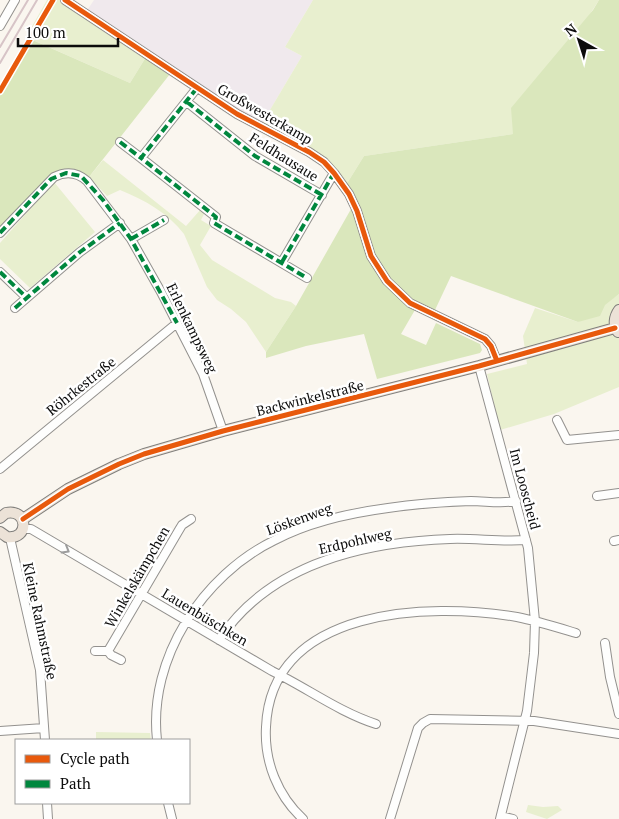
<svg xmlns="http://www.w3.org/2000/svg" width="619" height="819" viewBox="0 0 619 819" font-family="'PT Serif',serif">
  <rect width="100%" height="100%" fill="#faf6ef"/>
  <path fill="#f0e9ed" d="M94 0H313L285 47 302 56 261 125 84 15Z"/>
  <path fill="#e8efcf" d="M47 0H63L146 57 130 83 26 37Z
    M313 0H599L513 134 364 156 346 185 339 176 261 125 302 56 285 47Z
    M103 160 186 226 201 209 205 212 201 220 211 226 200 245 212 260 275 298 291 302 296 306 266 352 246 322 231 309 217 300 207 287 184 234C168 213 145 200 120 190L107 196 89 177Z
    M54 182 95 232 30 288 0 259V243Z
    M619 294V387L554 414 500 430 487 374 527 364 523 336 535 308 578 322Z
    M96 732 150 733 151 740H96Z
    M528 805 543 807 558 806 562 810 547 819 526 812Z"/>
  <path fill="#dae7bc" d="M599 0H619V294L605 305 600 316 578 322 451 276 435 310 419 303 401 334 426 345 436 323 480 344 482 350 480 353 377 379 364 334 306 346 266 358V352L296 306 355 202 346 185 364 156 513 134 511 108 593 10Z
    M28 38 130 83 146 57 170 74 89 177H84L63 172 0 230V85Z"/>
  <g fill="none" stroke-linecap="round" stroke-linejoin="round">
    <defs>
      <path id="minor" d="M65 0 237 114 309 152 324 162 334 173 349 194 357 211 371 256 387 281 410 303 485 339 491 346 497 361
        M0 26 15 0
        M197 88 141 158 216 217 214 223 307 278
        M187 102 255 156 322 195
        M120 142 141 158
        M0 233 54 177C66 171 77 172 87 181L131 239 161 292 203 374 223 431
        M131 239 164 220
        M282 262 334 173
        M0 272 26 297
        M15 308 80 252 120 223
        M479 366 528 548 535 621 534 653 527 711 500 819
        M557 420 567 440 619 435
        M0 469 177 323
        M597 496 619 493
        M23 529H31L272 671C307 688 339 712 376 724
        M10 538 40 670 45 740
        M614 541 619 540
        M219 640C270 563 363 542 450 539 475 538 501 542 526 540
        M605 643 610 677 619 714
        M95 651H108L111 655 121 660
        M108 651 179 530 182 525 191 519
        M0 731 44 728
        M157 740C148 658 203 575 275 540 309 522 350 513 388 508 415 504 443 502 471 501 486 501 501 504 516 501
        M47 803 48 819
        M168 803 172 819
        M501 816 513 819
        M303 819C278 796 264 762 266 727 271 607 429 602 517 617 537 621 556 627 576 633
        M390 819 418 728 423 723 430 719 534 721 619 734"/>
      <path id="major" d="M618 332C613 325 614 317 619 310
        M0 518 6 513C28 508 30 540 7 537L0 532
        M23 519 68 489 119 464 144 454 223 431 479 366 615 328"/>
    </defs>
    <use href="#minor" stroke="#93918e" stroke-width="10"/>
    <use href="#major" stroke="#807f7c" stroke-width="12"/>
    <use href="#minor" stroke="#fefefd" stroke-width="8"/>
    <use href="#major" stroke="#ece2d7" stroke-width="10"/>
    <path stroke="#d7c4c7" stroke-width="2" d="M0 47 28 0
      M0 63 37 0"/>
    <path stroke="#00873e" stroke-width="4" stroke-dasharray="8 4" stroke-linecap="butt" d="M197 88 141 158 216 217 214 223 307 278
      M187 102 255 156 322 195
      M120 142 141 158
      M0 233 51 179 66 173 81 176 103 200 131 239 177 323
      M131 239 164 220
      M282 262 334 173
      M0 272 26 297
      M15 308 80 252 120 223"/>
    <defs>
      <path id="cycleway" d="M65 0 237 114 309 152 324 162 334 173 349 194 357 211 371 256 387 281 410 303 485 339 491 346 497 361
        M0 91 53 0
        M23 519 68 489 119 464 144 454 223 431 479 366 615 328"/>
    </defs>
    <use href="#cycleway" stroke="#fff" stroke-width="8"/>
    <use href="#cycleway" stroke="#e8590c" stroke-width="5"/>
  </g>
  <defs><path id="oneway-chevron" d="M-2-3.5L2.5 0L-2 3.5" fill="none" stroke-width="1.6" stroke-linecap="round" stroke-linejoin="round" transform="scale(1.25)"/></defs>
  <use stroke="#9d9d9d" href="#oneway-chevron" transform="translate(66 550) rotate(30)"/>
  <g text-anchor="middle" stroke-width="5" stroke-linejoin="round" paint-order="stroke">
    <g font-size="14" fill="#0c0c0c" stroke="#fff">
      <text transform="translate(265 114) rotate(30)" y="5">Großwesterkamp</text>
      <text transform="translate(284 157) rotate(32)" y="5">Feldhausaue</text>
      <text transform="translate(192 328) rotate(64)" y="5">Erlenkampsweg</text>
      <text transform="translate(81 386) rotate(-39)" y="5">Röhrkestraße</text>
      <text transform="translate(310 398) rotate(-14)" y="5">Backwinkelstraße</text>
      <text transform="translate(525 489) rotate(75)" y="5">Im Looscheid</text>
      <text transform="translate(299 519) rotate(-20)" y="5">Löskenweg</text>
      <text transform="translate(355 541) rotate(-13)" y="5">Erdpohlweg</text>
      <text transform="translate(137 577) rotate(-60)" y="5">Winkelskämpchen</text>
      <text transform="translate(205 617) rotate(31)" y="5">Lauenbüschken</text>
      <text transform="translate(40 621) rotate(78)" y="5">Kleine Rahmstraße</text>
    </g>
  </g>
  <rect x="15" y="739" width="175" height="65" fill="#ffffff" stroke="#9e9e9e"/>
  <rect x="25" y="755" width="25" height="8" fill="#e8590c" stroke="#9e9e9e"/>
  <text x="60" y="764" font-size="15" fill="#0c0c0c">Cycle path</text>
  <rect x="25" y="780" width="25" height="8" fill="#00873e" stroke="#9e9e9e"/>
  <text x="60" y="789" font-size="15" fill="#0c0c0c">Path</text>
  <g transform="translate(579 40) rotate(321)" stroke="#ffffff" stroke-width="4" paint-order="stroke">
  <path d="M0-4L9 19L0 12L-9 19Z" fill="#0c0c0c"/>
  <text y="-8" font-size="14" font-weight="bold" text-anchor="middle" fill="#0c0c0c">N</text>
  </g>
  <path d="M18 38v8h100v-8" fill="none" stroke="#0c0c0c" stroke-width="2.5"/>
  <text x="25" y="38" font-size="15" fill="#0c0c0c" stroke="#ffffff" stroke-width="4" paint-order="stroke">100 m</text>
</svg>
